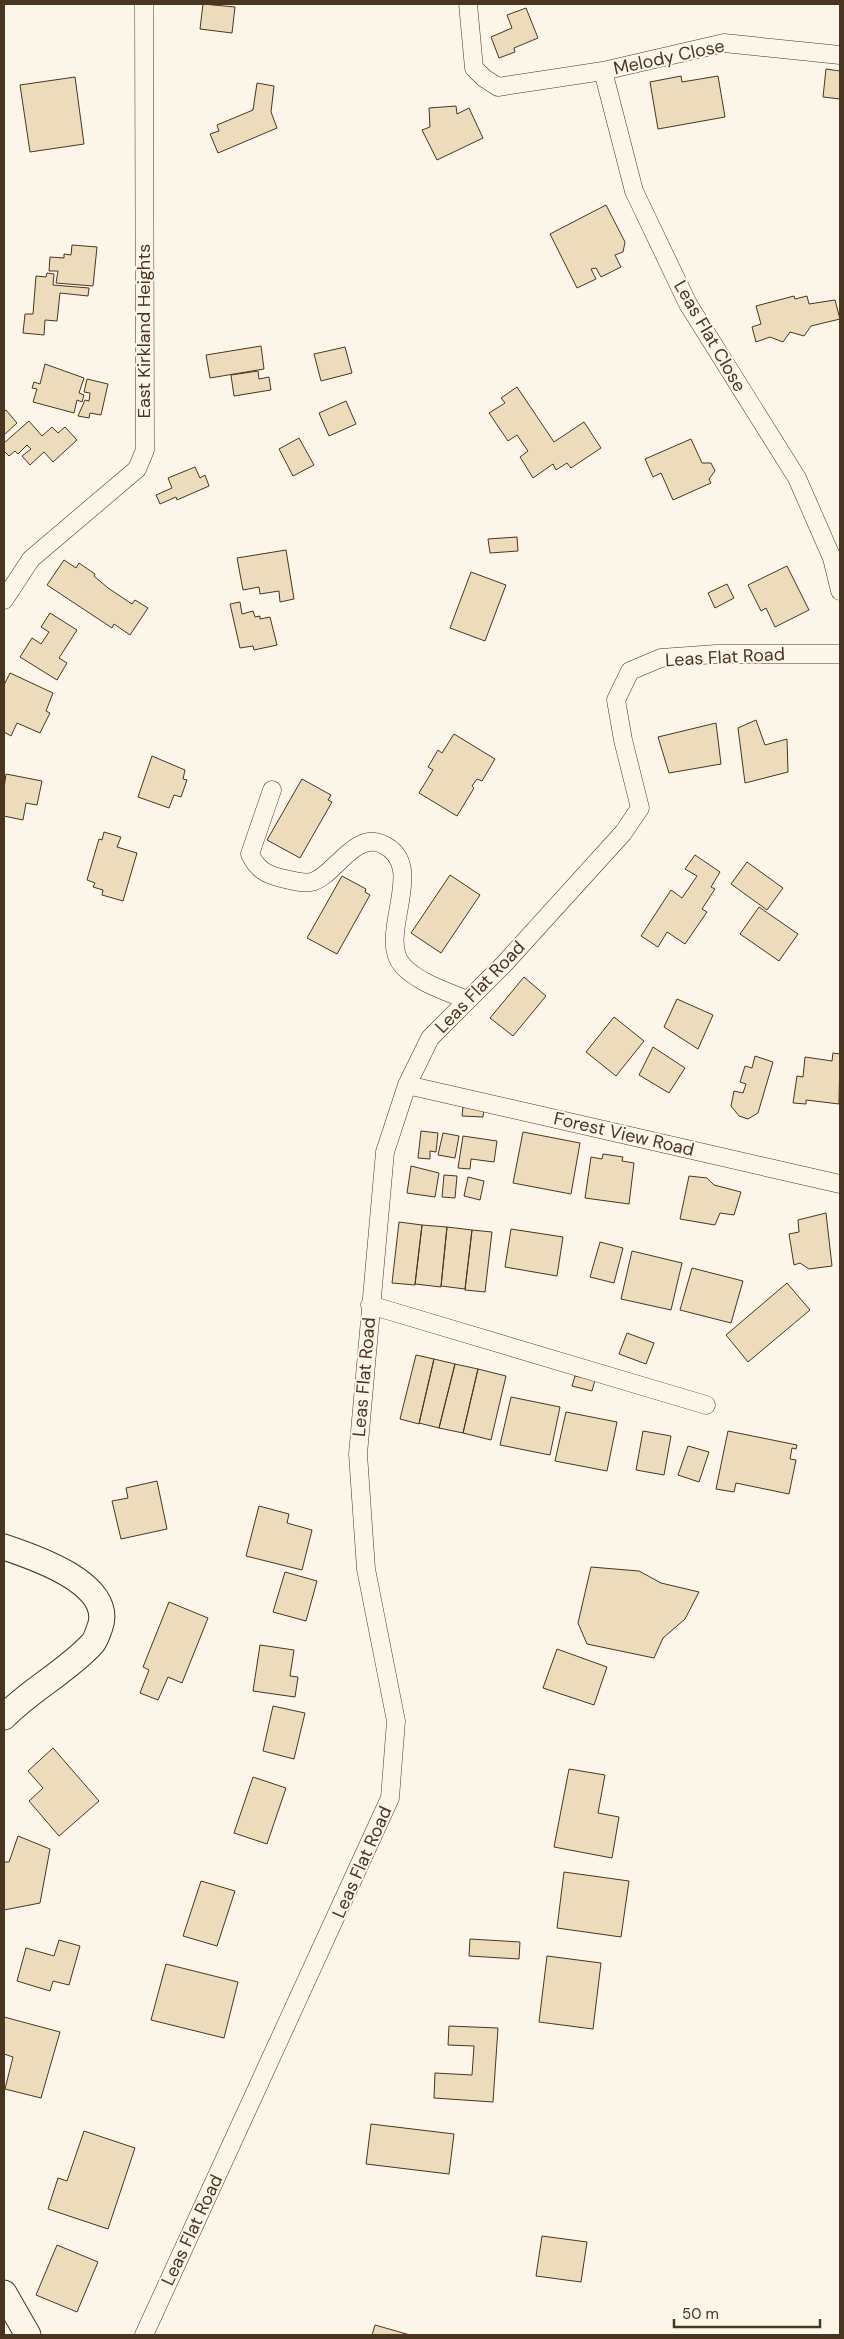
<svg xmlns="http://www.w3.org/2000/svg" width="844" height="2339" viewBox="0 0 844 2339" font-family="'DM Sans',sans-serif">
  <rect width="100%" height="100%" fill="#fbf6e9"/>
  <path fill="#ecdcbc" stroke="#4a3520" d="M203 4 235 7 232 33 200 29Z
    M526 8 538 38 514 48 515 52 499 58 491 37 512 28 507 15Z
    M826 69 840 71V99L823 97Z
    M681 76 682 82 718 76 725 117 658 129 650 82Z
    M75 77 84 144 30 152 20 85Z
    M257 83 274 86 271 112 277 128 218 153 210 134 219 131 217 125 253 110Z
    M456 106 457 114 469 108 483 138 437 160 422 130 430 127 429 108Z
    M606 205 625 242 623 252 615 255 621 267 601 277 596 268 591 269 596 279 577 288 550 234Z
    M72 245 97 247 93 286 56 283 58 271H49L50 257 64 258V254L71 255Z
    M47 273 54 274 53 285 89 288 88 296 60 293 57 321 45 320 44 335 23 333 25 314H33L36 276 46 277Z
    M794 296 795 299 807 296 809 304 835 300 840 319 811 326 804 336 790 332 783 342 770 337 756 342 752 327 761 324 756 306Z
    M261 346 264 369 210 378 206 355Z
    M345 347 352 373 321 381 314 354Z
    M45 364 84 378 79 393 84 395 82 402 77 400 74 413 33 402 37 389 32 388 34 382 40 384Z
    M258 371 259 379 269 377 271 390 234 396 231 375Z
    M87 379 108 384 101 415 90 413 89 418 78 416 85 400 89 401 90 393 84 392Z
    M517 387 554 442 584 422 601 448 571 468 567 463 556 470 553 464 533 478 520 457 528 451 517 435 508 441 489 413 505 403 501 398Z
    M346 401 356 424 329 436 319 413Z
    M6 410 17 423 4 435V411Z
    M29 421 42 436 52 427 58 433 65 427 77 440 53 462 44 452 30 465 22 456 31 449 27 445 18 454 15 451 9 456 4 451V443Z
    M299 438 314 465 293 476 279 449Z
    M691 439 702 463H711L715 471 709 479 711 483 673 500 661 473 653 477 645 459Z
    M195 467 200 478 205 475 209 486 177 500 176 497 160 504 156 495 172 488 168 478Z
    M517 537 518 551 490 553 488 539Z
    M286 550 294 599 280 602 279 591 260 594 259 587 243 590 237 558Z
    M64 560 76 568 79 563 95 574 94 576 108 588 132 604 135 600 148 608 130 635 114 624 112 628 47 585Z
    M787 566 809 610 775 627 766 608 761 611 748 585Z
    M471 572 506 585 485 641 450 628Z
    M727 584 734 598 715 608 708 593Z
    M240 602 242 614 253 611 255 617 260 616V619L270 617 277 645 254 650 253 646 240 648 230 604Z
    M50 613 77 630 59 658 67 663 57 680 20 657 32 638 41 644 49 632 41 627Z
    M10 673 53 693 46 711 50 713 40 733 17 723 11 736 4 732V685Z
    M756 720 765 745 787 739 788 772 745 783 738 728Z
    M716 723 721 764 669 773 658 737Z
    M454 734 495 759 482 781 477 779 472 786 474 788 457 816 419 793 433 770 428 767 438 750 442 753Z
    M152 756 185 770 183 779 187 780 181 797 174 795 169 808 138 797Z
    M6 774 42 781 37 805 26 803 23 820 4 816V788Z
    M302 779 331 795 328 800 332 802 300 858 267 840Z
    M104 832 121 837 117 847 137 853 123 901 102 895 103 890 93 887 95 883 87 880 99 839 102 840Z
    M695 855 720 872 711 887 715 889 702 909 707 912 685 944 667 932 658 947 641 936 671 890 682 898 697 876 685 869Z
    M747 862 783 888 767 910 731 884Z
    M450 875 480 895 441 953 411 933Z
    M342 876 366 889 365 892 370 895 337 954 307 938Z
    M759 907 798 934 779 961 740 934Z
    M524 977 546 996 513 1036 490 1018Z
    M677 999 713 1015 698 1049 664 1027Z
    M614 1017 644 1041 616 1076 586 1052Z
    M653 1047 685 1068 669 1093 639 1075Z
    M833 1053 840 1054 839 1104 806 1100V1104L793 1103 797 1076 803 1077 805 1057 832 1061Z
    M755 1056 773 1062 758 1113 748 1119 739 1116 731 1106 734 1091 743 1093 746 1084 740 1082 745 1066 752 1068Z
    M463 1107 484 1108 483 1117 462 1116Z
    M421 1131 438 1133 436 1152 430 1151V1159L418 1158Z
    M523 1132 580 1143 571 1194 513 1183Z
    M443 1133 459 1136 455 1158 438 1155Z
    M463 1136 497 1141 494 1162 471 1159 470 1169 458 1168Z
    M603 1154 623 1157 622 1161 634 1163 629 1204 585 1198 591 1157 602 1159Z
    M411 1166 439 1173 435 1197 407 1193Z
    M444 1175 457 1176 455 1198 442 1197Z
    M689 1176 707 1178 714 1185 741 1192 734 1215 720 1213 715 1225 680 1219Z
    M468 1177 484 1181 480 1200 464 1196Z
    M826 1213 832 1266 809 1269 800 1263 794 1265 789 1234 799 1232 798 1220Z
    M399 1222 422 1225 415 1285 392 1283Z
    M422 1225 447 1227 441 1287 415 1284Z
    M447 1227 472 1230 465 1289 441 1286Z
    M511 1229 563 1237 557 1276 505 1267Z
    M472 1230 492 1232 485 1292 465 1290Z
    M600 1242 623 1248 614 1283 590 1277Z
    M632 1251 682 1263 671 1310 621 1299Z
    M692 1268 743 1281 731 1323 680 1310Z
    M787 1283 810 1310 748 1362 726 1335Z
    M627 1333 654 1343 646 1364 619 1354Z
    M416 1355 434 1359 419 1424 400 1419Z
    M434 1359 455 1364 439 1428 419 1423Z
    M455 1364 478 1369 463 1433 439 1428Z
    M478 1369 506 1376 491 1440 463 1433Z
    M575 1376 595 1380 592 1391 572 1386Z
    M511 1397 560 1407 550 1455 500 1445Z
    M566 1412 617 1422 607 1471 555 1461Z
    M643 1431 671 1436 664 1475 636 1470Z
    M728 1431 797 1445 796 1449 792 1448 790 1459 796 1460 789 1494 736 1483 734 1492 716 1489Z
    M688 1446 709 1452 699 1482 678 1475Z
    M157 1481 167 1529 121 1539 112 1501 128 1498 126 1488Z
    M259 1506 289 1514 287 1523 312 1530 302 1570 246 1556Z
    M591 1567 639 1571 661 1583 699 1592 685 1619 663 1638 654 1658 587 1644 578 1623Z
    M285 1572 317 1581 306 1621 273 1612Z
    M169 1602 208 1618 182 1683 168 1677 158 1700 140 1693 149 1670 143 1667Z
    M260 1645 294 1650 290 1676 298 1677 295 1697 253 1691Z
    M557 1649 607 1667 594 1705 543 1688Z
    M273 1706 305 1713 294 1759 263 1751Z
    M53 1748 99 1801 59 1836 29 1801 43 1788 28 1771Z
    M569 1769 605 1775 598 1813 619 1817 612 1858 554 1847Z
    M253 1777 286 1788 267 1844 234 1833Z
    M18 1836 50 1849 40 1903 4 1910V1862H9Z
    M564 1872 629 1881 621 1937 557 1928Z
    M201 1881 235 1891 217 1946 183 1936Z
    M470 1939 520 1942 519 1959 469 1956Z
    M59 1940 80 1946 69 1985 53 1981 50 1991 17 1981 26 1948 54 1956Z
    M547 1956 601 1963 593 2029 539 2022Z
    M166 1964 238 1982 224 2038 151 2020Z
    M4 2017 60 2032 41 2098 5 2089 13 2057 4 2054Z
    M449 2026 498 2028 493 2102 434 2098 435 2073 472 2075 474 2046 448 2045Z
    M371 2124 454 2134 449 2174 366 2164Z
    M84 2131 135 2148 108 2229 48 2209 58 2178 67 2181Z
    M542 2236 587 2242 581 2282 536 2276Z
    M57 2245 98 2262 77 2312 36 2295Z
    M375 2325 410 2335H372Z"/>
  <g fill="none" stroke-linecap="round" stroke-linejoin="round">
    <defs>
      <path id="minor" d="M468 4 474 68 484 78 498 87 603 71 724 43 840 55
        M603 71 634 191 688 304 797 478 832 558 840 591
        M4 600 31 559 137 469 145 450 144 4
        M272 790 250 854C257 869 265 874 281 878 291 880 301 884 311 882 333 878 354 831 382 844 430 865 375 936 403 966 419 983 446 991 467 1000
        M407 1085 840 1184
        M370 1305 706 1405
        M144 2335 390 1798 396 1721 366 1569 358 1454 385 1152 407 1085 430 1038 505 963 623 833 640 808 623 740 616 700 630 671 661 658 716 654H840"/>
      <path id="secondary" d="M4 1547C34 1557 115 1584 100 1627 98 1632 96 1640 92 1644 66 1672 30 1690 4 1717
        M4 2293 28 2335"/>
    </defs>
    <use href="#minor" stroke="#4a3520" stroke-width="19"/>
    <use href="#secondary" stroke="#4a3520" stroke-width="27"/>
    <use href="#minor" stroke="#fbf6e9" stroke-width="18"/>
    <use href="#secondary" stroke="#fbf6e9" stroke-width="25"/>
  </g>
  <g text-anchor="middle" stroke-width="4" stroke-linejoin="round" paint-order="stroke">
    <g font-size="18" fill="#4a3520" stroke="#fbf6e9">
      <text transform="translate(669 57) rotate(-12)" y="6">Melody Close</text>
      <text transform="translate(144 331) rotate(-90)" y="6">East Kirkland Heights</text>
      <text transform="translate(710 336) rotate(60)" y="6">Leas Flat Close</text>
      <text transform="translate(725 657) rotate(-3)" y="6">Leas Flat Road</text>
      <text transform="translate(480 987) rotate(-46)" y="6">Leas Flat Road</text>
      <text transform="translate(624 1134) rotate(13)" y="6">Forest View Road</text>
      <text transform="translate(364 1377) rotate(-85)" y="6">Leas Flat Road</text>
      <text transform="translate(362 1862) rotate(-66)" y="6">Leas Flat Road</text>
      <text transform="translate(192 2230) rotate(-65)" y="6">Leas Flat Road</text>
    </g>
  </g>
  <rect width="844" height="2339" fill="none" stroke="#4a3520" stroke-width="10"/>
  <path d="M674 2319v8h146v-8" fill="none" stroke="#4a3520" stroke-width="2.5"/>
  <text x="682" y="2319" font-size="15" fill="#4a3520" stroke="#fbf6e9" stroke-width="4" paint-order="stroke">50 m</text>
</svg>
